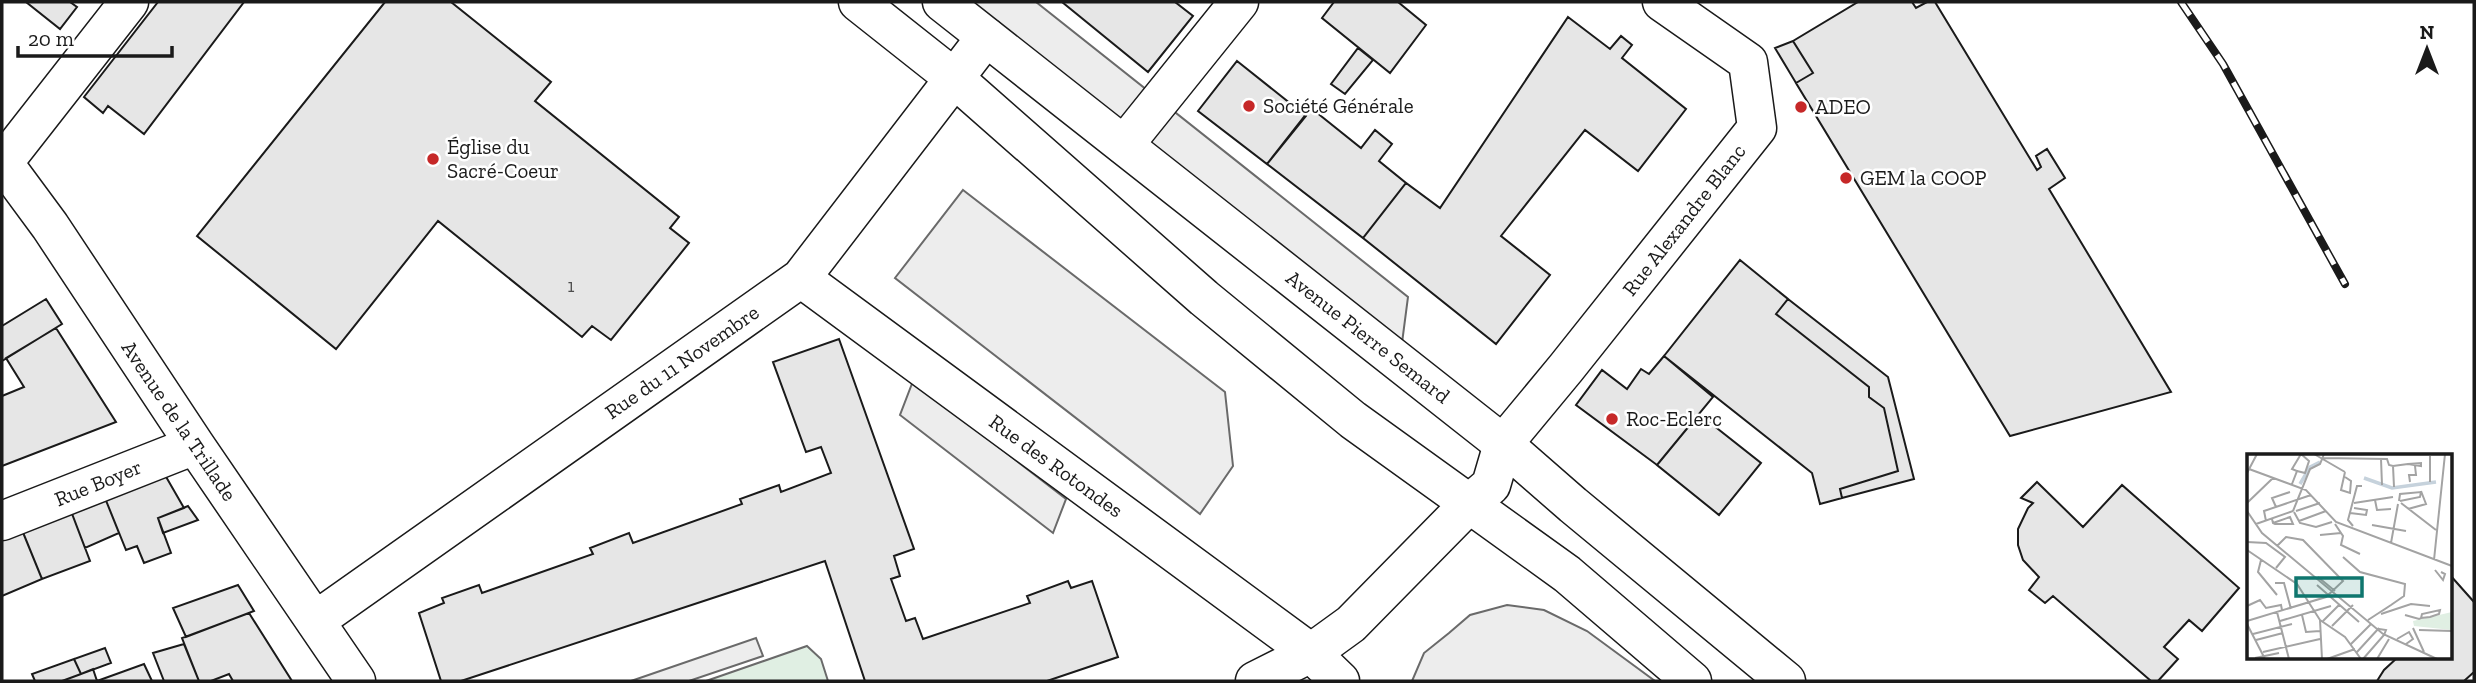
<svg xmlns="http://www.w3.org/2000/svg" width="2476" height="683" viewBox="0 0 2476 683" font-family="'Zilla Slab',serif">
  <rect width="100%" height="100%" fill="#fff"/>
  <path fill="#e0efe3" stroke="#6a6a6a" stroke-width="2" d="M807 646 821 659 828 681H706Z"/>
  <path fill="#ededed" stroke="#6a6a6a" stroke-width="2" d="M971 2H1036L1408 297 1402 343Z
    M963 190 1225 392 1233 466 1200 514 895 278Z
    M913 381 1066 499 1053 533 900 415Z
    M1507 605 1544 610 1587 631 1655 681H1412L1424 653 1449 633 1470 615Z
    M756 638 763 656 689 681H631Z"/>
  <path fill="#e6e6e6" stroke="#1a1a1a" stroke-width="2" d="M26 2H70L77 7 60 29Z
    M158 2H244L144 134 108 106 103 113 84 97Z
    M385 2H451L551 82 535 101 679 217 670 228 689 243 611 340 592 326 582 337 438 221 336 349 197 236Z
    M1062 2H1175L1193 16 1148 72Z
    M1334 2H1398L1426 25 1390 73 1322 18Z
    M1858 2H1912L1916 8 1927 2H1935L2037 170 2041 167 2036 156 2047 149 2065 178 2049 189 2171 392 2010 436 1796 83 1813 73 1793 41Z
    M1568 17 1610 49 1621 36 1632 45 1622 58 1686 109 1638 171 1585 130 1501 236 1550 275 1496 344 1363 238 1406 183 1440 208Z
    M1793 41 1813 73 1796 83 1775 48Z
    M1358 48 1373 60 1345 94 1331 84Z
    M1237 61 1306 116 1267 164 1198 111Z
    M1311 108 1361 148 1375 130 1392 144 1379 161 1406 183 1363 238 1267 164Z
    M1740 260 1788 299 1776 314 1869 387V397L1884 408 1898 471 1840 489 1842 498 1820 504 1812 473 1664 356Z
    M46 299 62 324 2 361V326Z
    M1788 299 1888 377 1914 479 1842 498 1840 489 1898 471 1884 408 1869 397V387L1776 314Z
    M56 328 116 422 2 466V396L24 387 6 358Z
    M839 339 914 549 894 556 900 576 891 579 906 621 915 618 923 639 1030 603 1027 596 1068 581 1071 588 1092 581 1118 657 1047 681H865L825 561 461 681H441L419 613 444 603 442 598 479 585 482 593 593 554 590 548 629 533 633 543 742 504 740 499 779 485 781 492 831 473 821 447 806 452 773 362Z
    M1664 356 1713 397 1657 465 1576 405 1602 370 1627 389 1641 369 1649 374Z
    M1699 414 1761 463 1719 515 1657 465Z
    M165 475 184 508 158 518 171 553 144 563 137 546 126 550 105 498Z
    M2037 482 2083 527 2122 485 2239 588 2202 631 2189 620 2164 647 2178 659 2158 681H2151L2053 596 2045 603 2029 590 2039 577 2023 560 2018 545V529L2028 508 2033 503 2021 498Z
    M105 498 119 533 85 548 71 511Z
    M188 506 198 520 163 533 158 518Z
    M71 511 90 561 42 579 22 530Z
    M22 530 42 579 2 596V538Z
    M2450 575 2474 602V672L2464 681H2377L2384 670 2398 657H2450Z
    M238 585 254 611 186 637 173 608Z
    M249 613 292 681H233L229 674 211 681H199L182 638Z
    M184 644 199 681H164L153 653Z
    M105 648 111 663 81 674 74 659Z
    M74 659 81 674 62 681H35L32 674Z
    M144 664 152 681H97Z
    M93 669 97 681H62L81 674Z"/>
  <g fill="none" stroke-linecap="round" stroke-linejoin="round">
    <defs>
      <path id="minor" d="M1124 145 1239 2
        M2 161 50 226 195 445 356 681
        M3 163 129 2
        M801 278 1311 653 1340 681
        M1503 444 1566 368 1757 128 1748 62 1662 2
        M2 521 195 445
        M315 621 801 278 986 37"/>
      <path id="tertiary" d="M1255 681 1311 653 1351 624 1469 504 1491 485 1503 444"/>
      <path id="secondary" d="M858 2 954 78 1204 298 1353 420 1567 574 1692 681
        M942 2 1503 444 1573 505 1786 681"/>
    </defs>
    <use href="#minor" stroke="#1a1a1a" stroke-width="41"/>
    <use href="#tertiary" stroke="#1a1a1a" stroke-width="41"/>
    <use href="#secondary" stroke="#1a1a1a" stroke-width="41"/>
    <use href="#minor" stroke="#fff" stroke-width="38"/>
    <use href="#tertiary" stroke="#fff" stroke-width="38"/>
    <use href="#secondary" stroke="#fff" stroke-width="38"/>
    <defs>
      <path id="rail" d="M2181 2 2223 64 2345 284"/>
    </defs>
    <use href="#rail" stroke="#1a1a1a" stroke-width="8"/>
    <use href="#rail" stroke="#fff" stroke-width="5" stroke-dasharray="16" stroke-linecap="butt"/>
  </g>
  <g fill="#c62828" stroke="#fff" stroke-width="2.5">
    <circle cx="1249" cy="106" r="7"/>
    <circle cx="1801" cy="107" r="7"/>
    <circle cx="433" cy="159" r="7"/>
    <circle cx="1846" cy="178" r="7"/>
    <circle cx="1612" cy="419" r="7"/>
  </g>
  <g text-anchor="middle" stroke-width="5" stroke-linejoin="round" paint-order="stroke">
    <g font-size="18" fill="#4d4d4d">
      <text x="571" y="292">1</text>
    </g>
    <g font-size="21" fill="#1a1a1a" stroke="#fff" text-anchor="start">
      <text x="1263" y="113">Société Générale</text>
      <text x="1815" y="114">ADEO</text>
      <text x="447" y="154">Église du<tspan x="447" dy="24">Sacré-Coeur</tspan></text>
      <text x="1860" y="185">GEM la COOP</text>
      <text x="1626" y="426">Roc-Eclerc</text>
    </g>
    <g font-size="21" fill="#1a1a1a" stroke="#fff">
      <text transform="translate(1684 220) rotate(-52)" y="7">Rue Alexandre Blanc</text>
      <text transform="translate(1368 337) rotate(38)" y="7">Avenue Pierre Semard</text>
      <text transform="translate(682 362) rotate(-35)" y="7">Rue du 11 Novembre</text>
      <text transform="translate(179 421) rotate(56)" y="7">Avenue de la Trillade</text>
      <text transform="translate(1056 466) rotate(36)" y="7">Rue des Rotondes</text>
      <text transform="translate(98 483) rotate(-22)" y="7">Rue Boyer</text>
    </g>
  </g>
  <g transform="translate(2247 454)">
    <rect width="205" height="205" fill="#fff"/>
    <path d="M205 158V176L167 172 166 167Z" fill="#e0efe3"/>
    <path fill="none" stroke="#c6d2dc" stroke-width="3.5" d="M117 24 145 34 189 28M53 30 63 13 73 8"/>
    <path fill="none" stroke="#a3a3a3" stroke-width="2" d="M67 0 98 18M76 4 140 5 142 11 146 12 161 10 174 9V12L161 10M134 5 135 31M146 12 147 33M2 15 59 36 89 68 205 112M50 17 58 19 62 7 54 0M98 18 94 36 103 39 104 27 98 23M0 19 10 0M163 28 162 21H169L168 12M183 28V2M45 30 50 17 45 15 54 0M128 46 130 56 144 55M152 47 153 40 174 38 173 43 153 47M0 49 26 24M107 49 146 43M154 49 189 76M29 53 25 44 43 38M161 55 179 50 174 37M0 57 15 79 136 180 190 205M46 57 63 15 73 10 77 0M49 57 73 49M47 58 53 69 69 73 85 68M103 59 119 61 120 56 107 54M25 65 26 69 28 70H46L43 63 26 69M19 67 17 57 64 41M52 67 79 57M9 70 46 57M88 70 96 82 94 91 113 100M125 71 159 77M106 72 101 66 110 32H115M73 81 94 79M0 88 19 89 38 103 29 114M144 89 151 50M0 96 50 130 73 166 75 205M96 103 113 118 158 130 157 142 144 151M14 106 11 118 30 141M187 106 198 0M188 116 196 126 198 120 194 118M71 123 88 137M28 129H37L44 155M70 131 112 168M0 152 13 146 19 154 34 151 35 156M30 158 42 205M134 160 164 150 183 152M55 161 59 178 73 177M158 161 172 165 174 164 183 163 192 160 193 156 175 160 174 164M73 166 98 183 114 205M121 166 144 151 135 157M0 167 79 143 96 127 56 86 39 83 30 92M33 167 84 152M76 167 93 150M0 170 18 205M85 172 106 151M166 174 177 198M172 176 205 177M6 180 45 170M150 185 162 178 166 185 159 190M9 186 36 179M104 190 124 170M16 198 73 185M110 198 132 174M8 204 32 199M80 205 108 195M116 205 137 181 139 176 132 175M130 205 142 185"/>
    <path fill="#0f766e" fill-opacity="0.15" stroke="#0f766e" stroke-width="3.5" d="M49 124H115V142H49Z"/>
    <rect width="205" height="205" fill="none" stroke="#1a1a1a" stroke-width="3.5"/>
  </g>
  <rect width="2476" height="683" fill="none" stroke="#1a1a1a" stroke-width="7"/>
  <g transform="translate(2427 49)" stroke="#ffffff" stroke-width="5" paint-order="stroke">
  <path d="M0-5L12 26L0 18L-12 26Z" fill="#1a1a1a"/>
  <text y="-10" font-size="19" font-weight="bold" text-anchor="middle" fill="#1a1a1a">N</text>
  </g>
  <path d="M18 46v10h154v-10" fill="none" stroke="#1a1a1a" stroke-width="3.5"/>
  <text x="28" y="46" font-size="21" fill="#1a1a1a" stroke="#ffffff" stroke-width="5" paint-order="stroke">20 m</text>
</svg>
